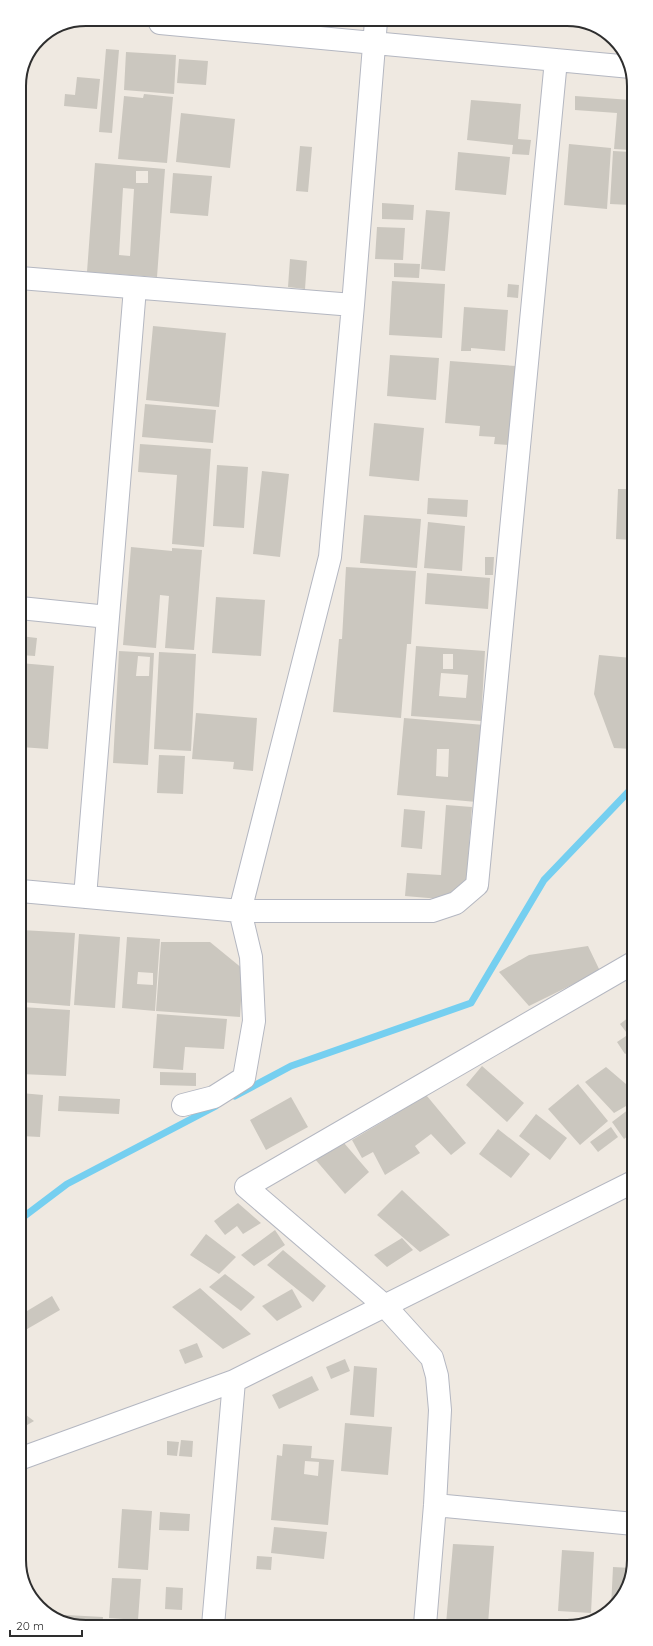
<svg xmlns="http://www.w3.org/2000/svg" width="653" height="1646" viewBox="0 0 653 1646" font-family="Quicksand,sans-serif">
  <rect width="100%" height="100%" fill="#efe9e1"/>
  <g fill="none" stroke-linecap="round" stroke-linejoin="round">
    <path stroke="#75cff0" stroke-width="7" d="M235 1096 291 1066 471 1003 544 880 632 788
      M22 1218 67 1184 216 1106"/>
  </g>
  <path fill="#cbc7bf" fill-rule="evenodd" d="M106 49 119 50 112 133 99 132Z
    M126 52 176 55 174 94 124 90Z
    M179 59 208 61 206 85 177 83Z
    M77 77 100 79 97 109 64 106 65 94 75 95Z
    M144 94 173 97 167 163 118 159 124 96 143 98Z
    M575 96 631 100V150L614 149 617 113 575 110Z
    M471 100 521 104 518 139 531 140 529 155 512 154 513 145 467 140Z
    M181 113 235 119 230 168 176 162Z
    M569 144 611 148 607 209 564 205Z
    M300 146 312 147 308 192 296 191Z
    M613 151 631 152V205L610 204Z
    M458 152 510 157 506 195 455 190Z
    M19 154 26 155 25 169H19Z
    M95 163 165 169 157 277 87 272ZM136 171H148V183H136ZM123 188 134 189 130 256 119 255Z
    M173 173 212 176 208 216 170 213Z
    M382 203 414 205 413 220 382 219Z
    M426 210 450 212 445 271 421 269Z
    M377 227 405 228 403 260 375 259Z
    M19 236 24 237 21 262 20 261Z
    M290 259 307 261 305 289 288 287Z
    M394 263 420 264 419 278 394 277Z
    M392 281 445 284 442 338 389 335Z
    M508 284 519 285 518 298 507 297Z
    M464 307 508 310 505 351 471 348V351H461Z
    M153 326 226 333 219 407 146 400Z
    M390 355 439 358 436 400 387 396Z
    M450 361 516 366 509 445 494 444 495 437 479 436 480 426 445 423Z
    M145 404 216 410 213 443 142 437Z
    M374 423 424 428 419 481 369 476Z
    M140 444 211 449 204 547 172 544 177 475 138 472Z
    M217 465 248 467 244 528 213 526Z
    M262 471 289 474 280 557 253 554Z
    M618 489H631L632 540 616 539Z
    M428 498 468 500 467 517 427 514Z
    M364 515 421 519 417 568 360 563Z
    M428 522 465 526 462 571 424 568Z
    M131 547 172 551V548L202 550 194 650 165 648 169 596 160 595 156 648 123 645Z
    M485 557H494L493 575H485Z
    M346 567 416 571 411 644H407L401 718 333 712 339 639H342Z
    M427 573 490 578 488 609 425 604Z
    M216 597 265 600 261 656 212 653Z
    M20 636 37 638 35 656 20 655Z
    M416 646 485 651 481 721 411 716ZM443 654H453V669H443ZM441 673 468 675 466 698 439 696Z
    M119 651 154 653 148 765 113 763ZM138 656 150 657 149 676H136Z
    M159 652 196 654 191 751 154 749Z
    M599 655 632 658V749L614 748 594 694Z
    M20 663 54 666 48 749 21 747Z
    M196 713 257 718 253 771 233 769 234 762 192 759Z
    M404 718 484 725 477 802 397 795ZM437 749H449L448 777 436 776Z
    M159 755 185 756 183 794 157 793Z
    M446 805 472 807 466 886 440 899 405 896 407 873 441 875Z
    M404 809 425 811 422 849 401 847Z
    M21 930 75 933 70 1006 21 1002Z
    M79 934 120 937 115 1008 74 1005Z
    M127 937 160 939 155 1011 122 1008ZM138 972 153 973V985L137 984Z
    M161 942H210L243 969 240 1017 156 1011Z
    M588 946 600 971 529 1006 499 972 529 955Z
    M21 1007 70 1010 66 1076 21 1074Z
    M157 1014 227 1019 224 1049 185 1047 183 1070 153 1068Z
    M633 1014V1041L620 1024Z
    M626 1036 633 1046V1049L625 1054 617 1042Z
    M482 1066 524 1103 507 1122 466 1085Z
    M606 1067 633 1090V1102L614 1113 585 1082Z
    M160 1072 196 1073V1086L160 1085Z
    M578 1084 608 1121 580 1145 548 1109Z
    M422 1090 466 1143 451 1155 431 1134 415 1146 420 1153 385 1175 373 1152 362 1158 352 1140 394 1115 391 1110Z
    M21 1093 43 1095 40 1137 21 1136V1127H25L26 1106H21Z
    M59 1096 120 1099 119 1114 58 1111Z
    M291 1097 308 1127 266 1150 250 1120Z
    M633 1106V1132L624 1139 612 1122Z
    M536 1114 567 1138 550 1160 519 1136Z
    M611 1127 618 1137 598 1152 590 1142Z
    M498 1129 530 1154 511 1178 479 1154Z
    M338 1136 369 1172 345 1194 314 1158Z
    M402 1190 450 1235 420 1252 377 1215Z
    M238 1203 261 1223 243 1234 237 1226 225 1235 214 1221Z
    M275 1230 285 1245 254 1266 241 1255Z
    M206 1234 236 1257 219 1274 190 1255Z
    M402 1238 413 1250 387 1267 374 1255Z
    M283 1250 326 1286 313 1302 267 1265Z
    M225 1274 255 1297 241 1311 209 1287Z
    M200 1288 251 1334 223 1349 172 1307Z
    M292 1289 302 1307 277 1321 262 1306Z
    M52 1296 60 1310 22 1332V1314Z
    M197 1343 203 1357 185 1364 179 1350Z
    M345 1359 350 1371 331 1379 326 1367Z
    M354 1366 377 1368 374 1417 350 1415Z
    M312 1376 319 1390 279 1409 272 1395Z
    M22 1412 34 1421 22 1428Z
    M345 1423 392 1427 388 1475 341 1471Z
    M181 1440 193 1441 192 1457 179 1456Z
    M167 1441 179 1442 177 1456 167 1455Z
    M283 1444 312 1446 311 1458 334 1460 328 1525 271 1520 277 1455 282 1456ZM305 1461 319 1462 318 1476 304 1474Z
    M122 1509 152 1511 148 1570 118 1568Z
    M160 1512 190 1514 189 1531 159 1530Z
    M274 1527 327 1532 324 1559 271 1553Z
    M453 1544 494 1546 488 1624H446Z
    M562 1550 594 1552 591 1613 558 1611Z
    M257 1556 272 1557 271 1570 256 1569Z
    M613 1567 631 1568 620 1601 611 1608Z
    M112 1578 141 1579 138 1620 109 1618Z
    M166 1587 183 1588 182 1610 165 1609Z
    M48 1614 103 1617 102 1627H81Z"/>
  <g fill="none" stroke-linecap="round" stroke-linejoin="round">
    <defs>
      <path id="minor" d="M160 23 631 67
        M20 278 353 305
        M20 608 108 617
        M21 891 240 911H432L456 903 477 885 556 60
        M85 897 135 288
        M183 1105 214 1097 244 1078 254 1021 251 957 240 911 330 557 353 305 376 21
        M22 1458 234 1381 633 1182
        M435 1505 634 1524
        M425 1625 435 1505 440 1410 437 1376 432 1358 385 1306 246 1187 633 963
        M213 1626 234 1381"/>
    </defs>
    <use href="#minor" stroke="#b4b7c1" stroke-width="24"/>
    <use href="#minor" stroke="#fff" stroke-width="22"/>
  </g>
  <path d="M0 0H653V1646H0ZM86 26H567A60 60 0 0 1 627 86V1560A60 60 0 0 1 567 1620H86A60 60 0 0 1 26 1560V86A60 60 0 0 1 86 26Z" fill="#fff" fill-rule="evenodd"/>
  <path fill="none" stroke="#2e2e2e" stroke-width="2" d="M86 26H567A60 60 0 0 1 627 86V1560A60 60 0 0 1 567 1620H86A60 60 0 0 1 26 1560V86A60 60 0 0 1 86 26Z"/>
  <path d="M10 1630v6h72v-6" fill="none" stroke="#2e2e2e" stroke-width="2"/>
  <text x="16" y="1630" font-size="12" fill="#2e2e2e" stroke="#ffffff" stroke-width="3" paint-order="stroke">20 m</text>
</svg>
